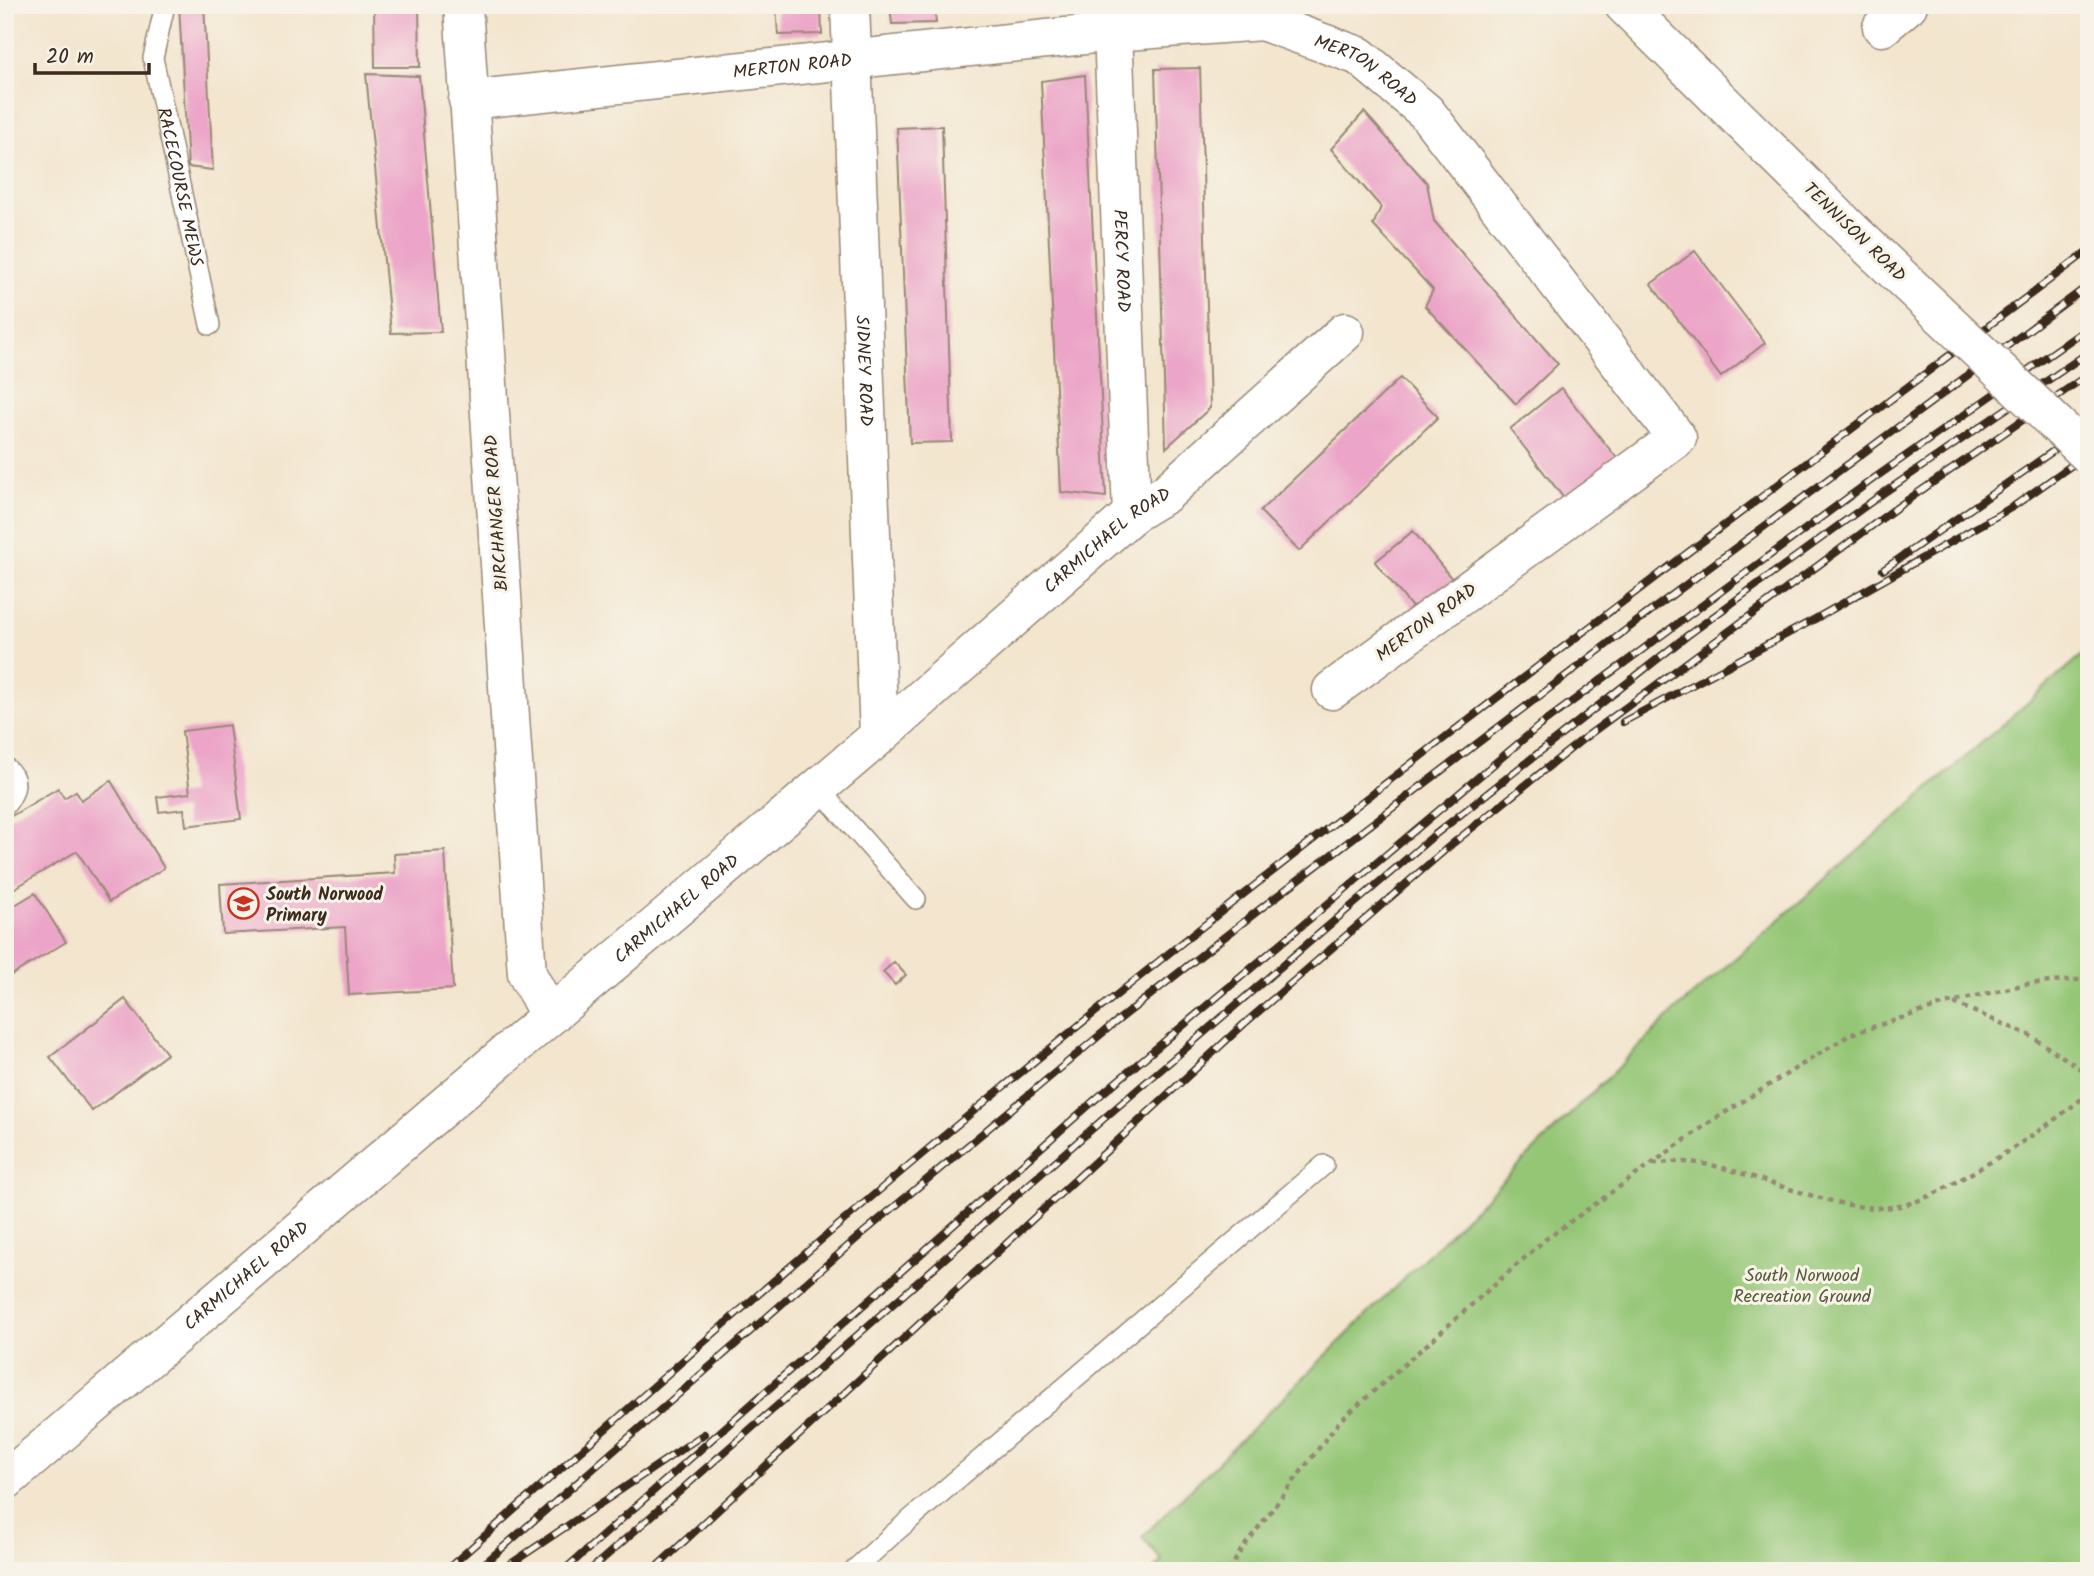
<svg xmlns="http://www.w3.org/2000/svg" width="2094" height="1576" viewBox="0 0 2094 1576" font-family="Kalam,sans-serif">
  <rect width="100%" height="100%" fill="#f7f3e8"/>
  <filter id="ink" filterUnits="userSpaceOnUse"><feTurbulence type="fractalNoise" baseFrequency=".0143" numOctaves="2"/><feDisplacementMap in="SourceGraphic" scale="14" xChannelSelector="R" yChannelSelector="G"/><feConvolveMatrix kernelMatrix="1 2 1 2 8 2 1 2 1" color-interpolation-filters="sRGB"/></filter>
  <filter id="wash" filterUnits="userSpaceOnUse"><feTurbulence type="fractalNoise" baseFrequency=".00686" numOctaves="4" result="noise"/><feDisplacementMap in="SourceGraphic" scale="28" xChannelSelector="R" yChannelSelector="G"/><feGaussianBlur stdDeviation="1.57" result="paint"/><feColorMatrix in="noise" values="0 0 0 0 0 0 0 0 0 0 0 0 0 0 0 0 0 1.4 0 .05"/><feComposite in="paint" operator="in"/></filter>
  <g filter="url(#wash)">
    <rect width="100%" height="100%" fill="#f3e5ce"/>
    <path fill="#94c676" stroke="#68784a" stroke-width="2" d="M2089 649V1571H1152L1162 1561 1142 1537 1676 1010Z"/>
    <g id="blocks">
      <path fill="#eca5c8" d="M179 5H204L213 170 188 167Z
        M374 5H419L420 67H375Z
        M776 5H821L822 34 778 35Z
        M890 5H934L936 23 892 24Z
        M1040 5H1083V10L1041 11Z
        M1200 68 1210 408 1166 448 1155 69Z
        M366 74 419 76 441 332 391 333Z
        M1085 75 1106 497 1061 492 1041 81Z
        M1364 112 1427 183 1434 221 1558 364 1516 404 1425 306 1433 290 1373 225 1381 207 1331 149Z
        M942 126 952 442 910 443 897 128Z
        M1695 251 1765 343 1721 377 1651 284Z
        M1400 378 1438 417 1299 551 1260 511Z
        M1561 388 1619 461 1567 502 1510 429Z
        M1413 531 1457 585 1419 616 1375 562Z
        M229 725 241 819 186 826 184 809 159 812 157 797 190 793 182 731Z
        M111 781 164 868 109 902 77 851 5 894V820L58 788 64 798 76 791 81 800Z
        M445 851 453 989 349 995 345 927 223 934 220 884 395 873 394 854Z
        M35 893 66 942 5 979V911Z
        M894 962 906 975 895 985 883 972Z
        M125 999 167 1054 92 1111 50 1057Z"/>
    </g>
  </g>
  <g filter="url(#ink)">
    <use href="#blocks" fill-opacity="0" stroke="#978876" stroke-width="2"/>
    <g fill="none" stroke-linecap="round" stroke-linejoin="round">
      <defs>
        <g id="service">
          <path id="s1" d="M165 5 153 58 210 325"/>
          <path d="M5 767C20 779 16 792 5 806"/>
          <path d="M818 788 916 899"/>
          <path d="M853 1571 892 1535 1324 1165"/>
        </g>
        <g id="minor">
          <path id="s2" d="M850 5 879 736"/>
          <path id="s3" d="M1112 5 1132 514"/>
          <path d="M1882 27 1908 5"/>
          <path id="s4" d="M468 100 1113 32 1262 21 1359 56 1426 112 1677 438 1332 690"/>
          <path id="s5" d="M550 1016 879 736 1132 514 1165 494 1345 332"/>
        </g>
        <g id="tertiary">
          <path d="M1624 5 1852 231"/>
          <path id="s6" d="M5 1481 550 1016 527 974 463 5"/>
        </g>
      </defs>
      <use href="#service" stroke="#978876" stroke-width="22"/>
      <use href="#minor" stroke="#978876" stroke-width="41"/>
      <use href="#tertiary" stroke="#978876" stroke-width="41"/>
      <path stroke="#978876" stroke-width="4.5" stroke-dasharray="5 5" stroke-linecap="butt" d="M1954 1003 2029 1035 2089 1074
        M1653 1164C1663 1163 1674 1161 1684 1162 1722 1163 1757 1180 1793 1190 1824 1199 1859 1211 1892 1207 1920 1204 1945 1188 1970 1174 2012 1150 2051 1124 2089 1093
        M5 1558 17 1571
        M1229 1571 1242 1549 1339 1422 1546 1239 1713 1120 1851 1034 1952 1002 2026 984 2089 979"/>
      <use href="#service" stroke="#fff" stroke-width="19"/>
      <use href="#minor" stroke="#fff" stroke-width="38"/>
      <use href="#tertiary" stroke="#fff" stroke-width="38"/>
      <defs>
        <path id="rail" d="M1883 570 2089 426
          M1623 722 1815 619 2014 506 2089 453
          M445 1571C633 1405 820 1236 1014 1078 1364 792 1728 523 2089 250
          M476 1571 863 1233 1112 1025 1264 906 1660 604 2089 285
          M500 1571 704 1434
          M563 1571 1097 1098 1539 726 1873 479 2089 327
          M589 1571 1109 1114 1432 837 1688 635 1882 494 2089 352
          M652 1571 1244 1024 1452 844 1583 739 1896 508 2089 374"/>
      </defs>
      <use href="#rail" stroke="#3b2a1e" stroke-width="8"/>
      <use href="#rail" stroke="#f7f3e8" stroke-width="5" stroke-dasharray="16" stroke-linecap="butt"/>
      <defs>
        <path id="tertiary-bridge" d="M1852 231 2089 455"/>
      </defs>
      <use href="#tertiary-bridge" stroke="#978876" stroke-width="41" stroke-linecap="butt"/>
      <use href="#tertiary-bridge" stroke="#fff" stroke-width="38"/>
    </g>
  </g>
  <defs>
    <symbol id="school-ring" viewBox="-11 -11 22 22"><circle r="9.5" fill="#f7f3e8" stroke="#c8321e" stroke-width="1.5"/><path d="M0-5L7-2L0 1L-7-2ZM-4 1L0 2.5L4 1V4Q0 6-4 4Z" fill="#c8321e"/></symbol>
  </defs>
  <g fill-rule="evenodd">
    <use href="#school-ring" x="226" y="886" width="35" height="35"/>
  </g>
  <g text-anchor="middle" stroke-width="6" stroke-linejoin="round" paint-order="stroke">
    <g font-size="18" fill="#3b2a1e" stroke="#f7f3e8">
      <text dy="6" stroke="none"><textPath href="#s4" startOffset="326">MERTON ROAD</textPath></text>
      <text dy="6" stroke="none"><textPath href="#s4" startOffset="914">MERTON ROAD</textPath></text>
      <text dy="6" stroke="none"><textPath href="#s1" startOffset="186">RACECOURSE MEWS</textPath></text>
      <text transform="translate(1855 232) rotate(44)" y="6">TENNISON ROAD</text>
      <text dy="6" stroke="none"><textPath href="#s3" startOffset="256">PERCY ROAD</textPath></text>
      <text dy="6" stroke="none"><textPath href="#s2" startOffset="366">SIDNEY ROAD</textPath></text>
      <text transform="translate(496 513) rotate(-94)" y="6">BIRCHANGER ROAD</text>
      <text dy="6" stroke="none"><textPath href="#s5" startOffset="733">CARMICHAEL ROAD</textPath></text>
      <text transform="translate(1426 622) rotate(-36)" y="6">MERTON ROAD</text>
      <text dy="6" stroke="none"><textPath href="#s5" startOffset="166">CARMICHAEL ROAD</textPath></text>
      <text dy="6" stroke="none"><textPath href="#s6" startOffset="317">CARMICHAEL ROAD</textPath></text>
    </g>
    <g font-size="18" font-weight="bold" fill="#3b2a1e" stroke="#f7f3e8" text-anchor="start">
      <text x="266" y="900">South Norwood<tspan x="266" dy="21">Primary</tspan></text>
    </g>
    <g font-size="18" fill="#565938" stroke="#f7f3e8">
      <text x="1802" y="1281">South Norwood<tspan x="1802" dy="21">Recreation Ground</tspan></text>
    </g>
  </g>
  <rect width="2094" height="1576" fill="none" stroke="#f7f3e8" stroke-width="28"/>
  <path d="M35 63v10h114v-10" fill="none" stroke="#3b2a1e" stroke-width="3.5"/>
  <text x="46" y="63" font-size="21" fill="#3b2a1e" stroke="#f7f3e8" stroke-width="5" paint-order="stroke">20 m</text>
</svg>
